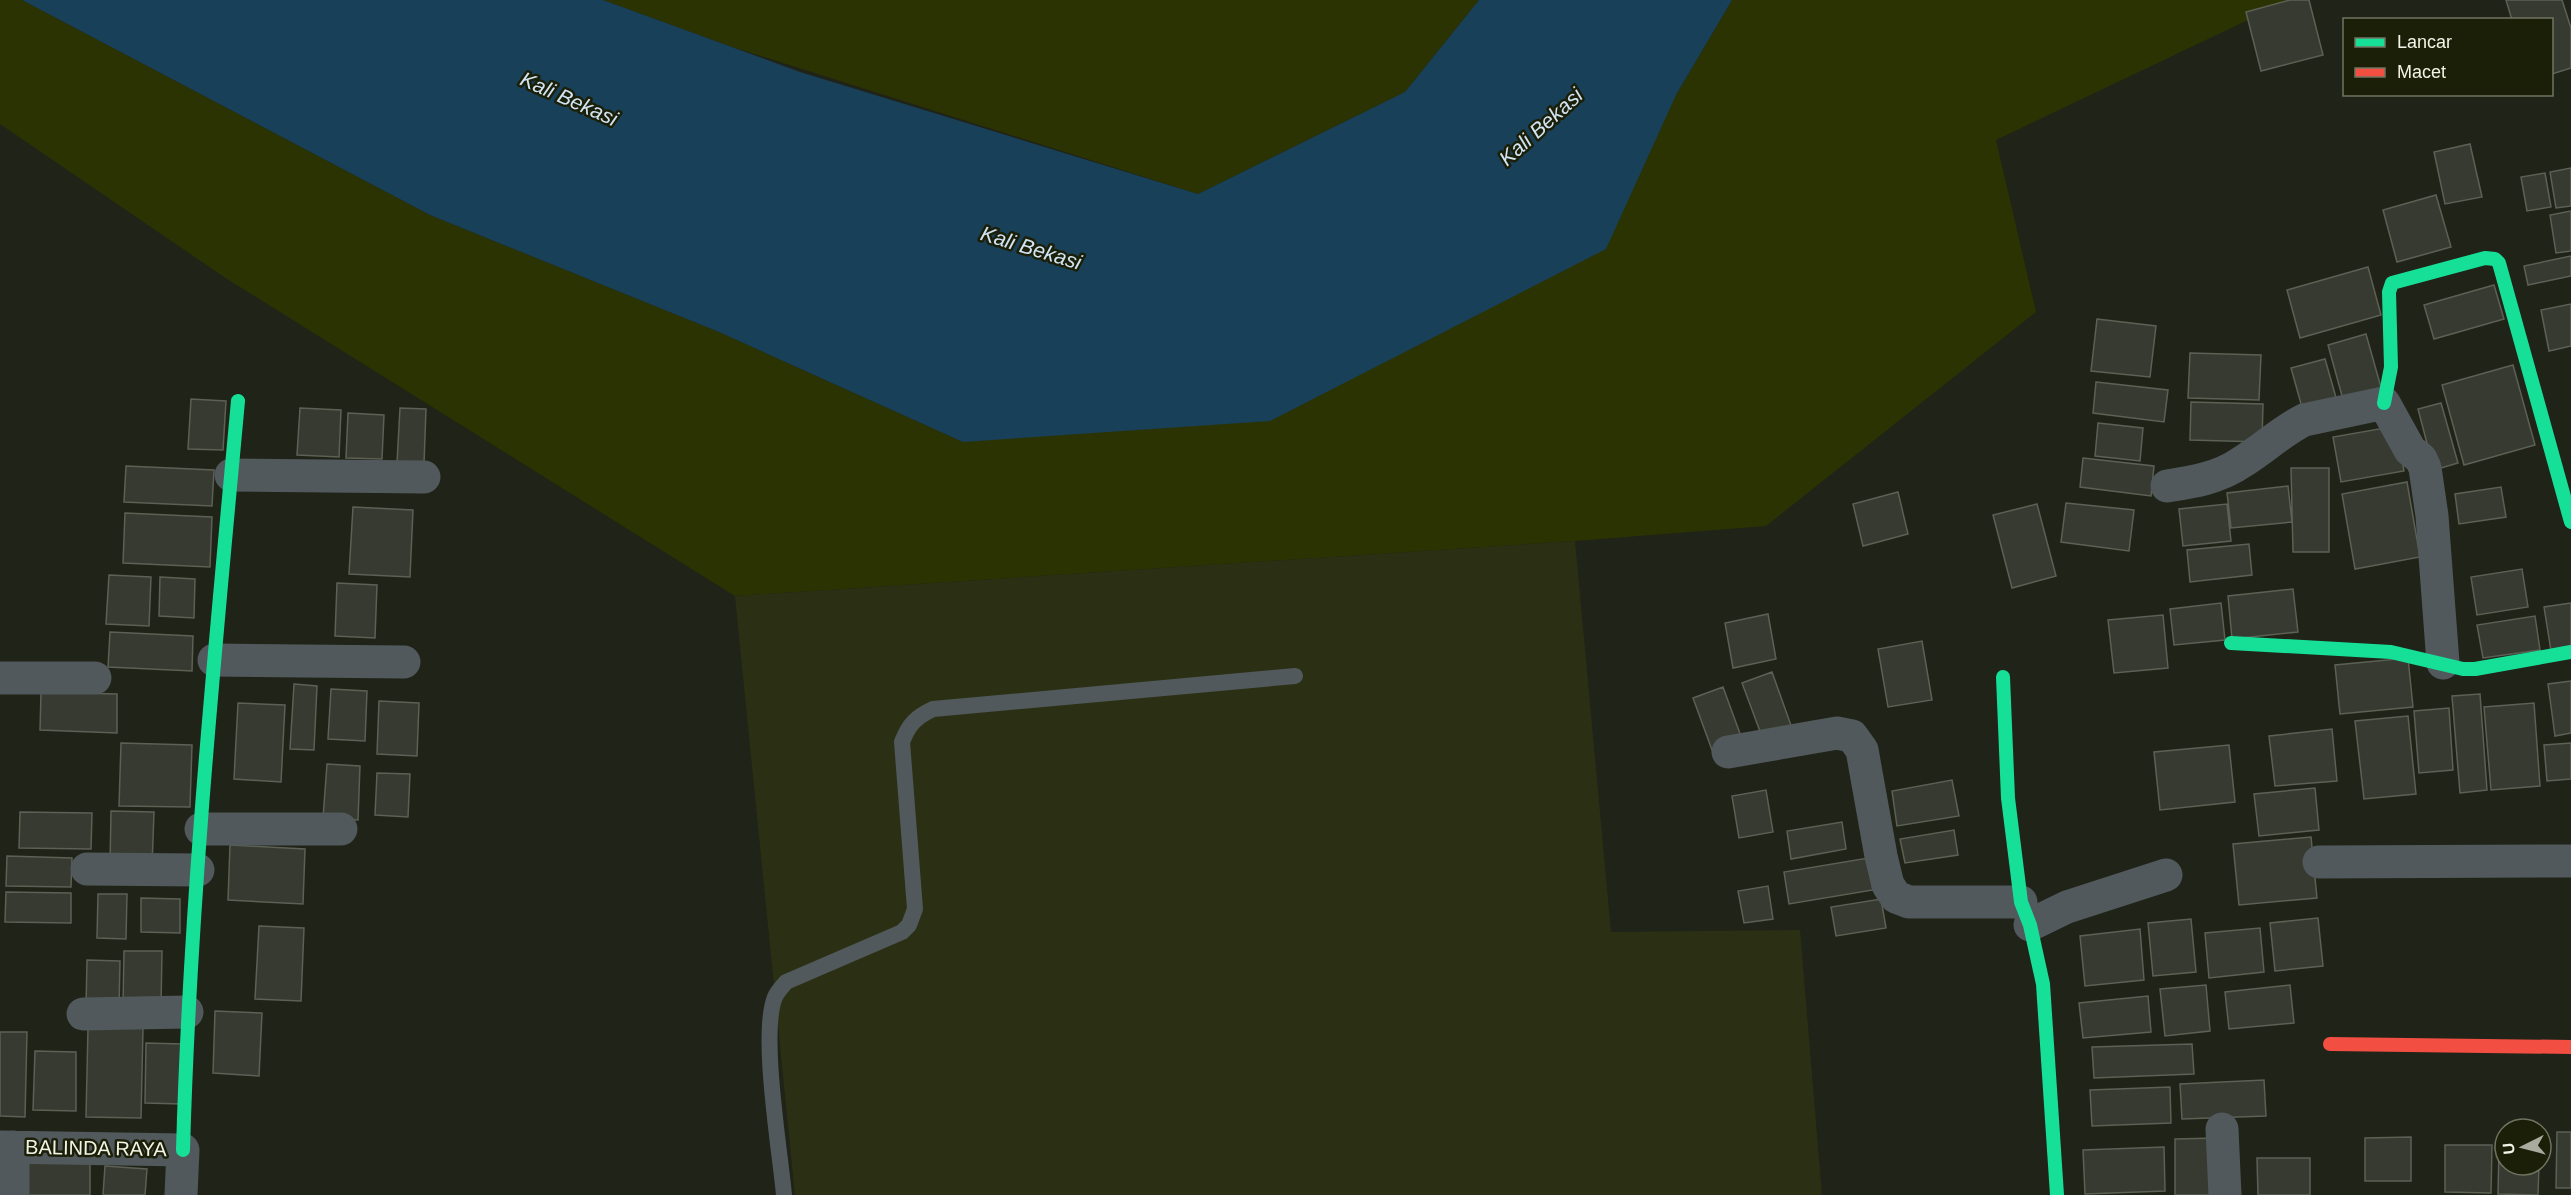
<svg xmlns="http://www.w3.org/2000/svg" width="2571" height="1195" viewBox="0 0 2571 1195" font-family="Helvetica,sans-serif">
  <rect width="100%" height="100%" fill="#202317"/>
  <path fill="#2b3015" d="M1575 541 1611 932 1800 930 1822 1195H795L735 596Z"/>
  <path fill="#2b3303" d="M0 0H22L430 215 719 332 963 442 1676 95 1732 0H2290L1996 140 2036 312 1766 526 1575 541 735 596 227 279 0 124Z
    M603 0H1479L1405 92 1198 194 726 45Z"/>
  <path fill="#184059" d="M22 0H603L800 72 1198 194 1405 92 1479 0H1732L1676 95 1606 249 1270 421 963 442 719 332 430 215Z"/>
  <path fill="#373a30" stroke="#5c6055" stroke-width="1.5" d="M2290 0H2309L2323 55 2261 71 2246 12Z
    M2506 0H2562L2571 28V68L2552 74V20H2512Z
    M2470 144 2482 197 2445 204 2434 152Z
    M2571 168V206L2556 208 2550 172Z
    M2545 173 2551 207 2527 211 2521 177Z
    M2436 195 2451 247 2397 262 2383 210Z
    M2571 211V251L2556 253 2550 215Z
    M2571 256V276L2528 285 2524 266Z
    M2368 267 2381 315 2300 338 2287 290Z
    M2494 285 2504 319 2434 339 2424 305Z
    M2571 304V346L2549 351 2541 310Z
    M2097 319 2156 326 2150 377 2091 371Z
    M2366 334 2382 391 2344 403 2328 345Z
    M2190 353 2261 355 2259 400 2188 398Z
    M2325 359 2337 401 2303 411 2291 368Z
    M2513 365 2535 445 2464 465 2442 385Z
    M2096 382 2168 390 2164 422 2093 413Z
    M191 399 226 401 223 450 188 449Z
    M2191 402 2263 404 2262 442 2190 440Z
    M2441 403 2458 463 2434 470 2418 409Z
    M300 408 341 410 339 457 297 455Z
    M400 408 426 409 424 464 397 463Z
    M348 413 384 415 382 459 346 458Z
    M2098 423 2143 428 2140 461 2095 456Z
    M2396 426 2404 471 2341 482 2333 437Z
    M2083 458 2154 466 2151 496 2080 487Z
    M126 466 214 470 212 506 124 502Z
    M2291 468H2329V552H2293Z
    M2407 482 2420 557 2355 569 2342 494Z
    M2288 486 2292 522 2231 528 2227 493Z
    M2501 487 2506 517 2459 524 2455 494Z
    M1898 492 1908 534 1863 546 1853 504Z
    M2066 503 2134 510 2129 551 2061 542Z
    M2037 504 2056 576 2012 588 1993 515Z
    M2227 504 2231 541 2183 546 2179 509Z
    M353 507 413 510 410 577 349 574Z
    M125 513 212 517 210 567 123 563Z
    M2249 544 2252 575 2190 582 2187 550Z
    M2522 569 2528 607 2477 615 2471 577Z
    M109 575 151 577 149 626 106 624Z
    M160 577 195 579 194 618 159 616Z
    M337 583 377 585 375 638 335 636Z
    M2293 589 2298 632 2232 639 2228 596Z
    M2221 603 2225 640 2174 645 2170 609Z
    M2571 603V648L2551 651 2544 607Z
    M1768 614 1776 659 1733 668 1725 623Z
    M2163 615 2168 668 2114 673 2108 620Z
    M2535 616 2540 650 2483 658 2477 625Z
    M110 632 193 636 192 671 108 667Z
    M1922 641 1932 700 1888 707 1878 649Z
    M2408 658 2413 707 2340 714 2335 665Z
    M1772 672 1793 731 1764 742 1742 683Z
    M2571 681V733L2555 736 2548 684Z
    M294 684 317 686 314 750 290 749Z
    M1723 687 1742 739 1712 750 1693 698Z
    M331 689 367 691 365 741 328 739Z
    M41 692 117 694V733L40 730Z
    M2480 694 2487 790 2460 793 2452 696Z
    M379 701 419 703 417 756 377 754Z
    M238 703 285 705 281 782 234 779Z
    M2534 703 2540 786 2491 790 2484 707Z
    M2449 708 2453 770 2419 773 2414 711Z
    M2408 716 2416 794 2364 799 2355 721Z
    M2332 729 2337 781 2275 786 2269 736Z
    M121 743 192 745 190 807 119 806Z
    M2571 743V779L2547 781 2544 745Z
    M2229 745 2235 802 2160 810 2154 752Z
    M327 764 360 766 358 820 323 818Z
    M377 773 410 774 408 817 375 815Z
    M1952 780 1959 816 1897 826 1892 791Z
    M2315 788 2319 830 2259 836 2254 794Z
    M1766 790 1773 832 1739 838 1732 796Z
    M111 811 154 812 152 867 110 866Z
    M20 812 92 813 91 849 19 848Z
    M1842 822 1846 849 1791 859 1787 831Z
    M1954 830 1958 855 1905 863 1900 839Z
    M2311 837 2317 898 2239 905 2233 844Z
    M230 845 305 849 303 904 228 900Z
    M7 856 72 858 71 887 6 886Z
    M1868 858 1873 890 1789 904 1784 872Z
    M1768 886 1773 919 1744 923 1738 891Z
    M6 892 71 893V923L5 922Z
    M98 894H127L126 939 97 938Z
    M141 898 180 899V933L141 932Z
    M1881 899 1886 928 1836 936 1831 907Z
    M2318 918 2323 966 2275 971 2270 923Z
    M2191 919 2196 972 2153 976 2148 923Z
    M259 926 304 928 301 1001 255 999Z
    M2260 928 2264 972 2209 978 2205 933Z
    M2140 929 2144 980 2085 986 2080 936Z
    M124 951H162L161 1005 123 1004Z
    M87 960 120 961 119 1009 86 1007Z
    M2206 985 2210 1031 2165 1036 2160 989Z
    M2290 985 2294 1023 2229 1029 2225 992Z
    M2148 996 2151 1032 2083 1038 2079 1003Z
    M215 1011 262 1013 259 1076 213 1073Z
    M88 1027 143 1028 141 1118 86 1117Z
    M0 1032H27L25 1117 0 1116Z
    M146 1043 182 1044V1104L145 1103Z
    M2192 1044 2194 1074 2094 1078 2092 1047Z
    M35 1051 76 1052V1111L33 1110Z
    M2264 1080 2266 1116 2182 1119 2180 1084Z
    M2170 1087 2171 1123 2092 1126 2090 1090Z
    M2557 1132H2571V1188H2556Z
    M2411 1137V1181H2365V1138Z
    M2216 1138 2217 1195H2175V1139Z
    M2445 1145H2492L2491 1193 2445 1192Z
    M2164 1147 2165 1191 2085 1194 2083 1150Z
    M2499 1149H2505V1165H2539L2538 1195 2498 1194Z
    M2257 1158H2310V1195H2258Z
    M25 1163H90V1195H25Z
    M105 1166 147 1169 145 1195H103Z"/>
  <g fill="none" stroke-linecap="round" stroke-linejoin="round">
    <path stroke="#51595c" stroke-width="16" d="M784 1195C780 1151 760 1033 775 997 777 992 782 987 786 982L902 932 909 925 915 909 902 742C909 724 916 717 933 709L1295 676"/>
    <path stroke="#51595c" stroke-width="33" d="M231 475 424 477
      M2167 486C2193 482 2219 478 2242 462 2263 449 2282 431 2304 420L2384 403 2410 450 2421 459 2425 468 2432 516 2443 663
      M214 660 404 662
      M0 678H95
      M1728 752 1837 733 1852 736 1862 750 1881 856 1888 885 1896 897 1909 902H2021
      M201 829H341
      M2319 862 2571 861
      M87 869 198 870
      M2030 925 2067 907 2166 875
      M83 1014 187 1012
      M2222 1129 2225 1195
      M0 1147 183 1150 181 1195
      M13 1195V1147"/>
    <path stroke="#16e098" stroke-width="14" d="M2384 403 2391 367 2389 292 2392 283 2485 258 2495 259 2499 263 2571 522
      M2231 643 2391 652 2463 669H2475L2571 652
      M2003 677 2008 798 2021 902 2030 925 2043 984 2057 1195
      M183 1150C190 900 215 650 238 401"/>
    <path stroke="#f24e42" stroke-width="14" d="M2330 1044 2571 1047"/>
  </g>
  <g text-anchor="middle" stroke-width="5" stroke-linejoin="round" paint-order="stroke">
    <g font-size="20" fill="#f1f4e6" stroke="#1b1f08">
      <text transform="translate(96 1148) rotate(1)" y="7">BALINDA RAYA</text>
    </g>
    <g font-size="21" font-style="italic" fill="#d1e4f3" stroke="#1b1f08">
      <text transform="translate(569 99) rotate(24)" y="7">Kali Bekasi</text>
      <text transform="translate(1541 127) rotate(-42)" y="7">Kali Bekasi</text>
      <text transform="translate(1031 248) rotate(17)" y="7">Kali Bekasi</text>
    </g>
  </g>
  <rect x="2343" y="18" width="210" height="78" fill="#1b1f08" stroke="#717461" stroke-width="1.5"/>
  <rect x="2355" y="38" width="30" height="9" fill="#16e098" stroke="#717461" stroke-width="1.5"/>
  <text x="2397" y="48" font-size="18" fill="#f1f4e6">Lancar</text>
  <rect x="2355" y="68" width="30" height="9" fill="#f24e42" stroke="#717461" stroke-width="1.5"/>
  <text x="2397" y="78" font-size="18" fill="#f1f4e6">Macet</text>
  <g transform="translate(2523 1147) rotate(264)"><circle r="28" fill="#1b1f08" stroke="#717461" stroke-width="1.5"/>
  <path d="M0-4.5L10 22L0 15L-10 22Z" fill="#a8ab9e"/>
  <text y="-9" font-size="16" font-weight="bold" text-anchor="middle" fill="#f1f4e6">U</text>
  </g>
</svg>
